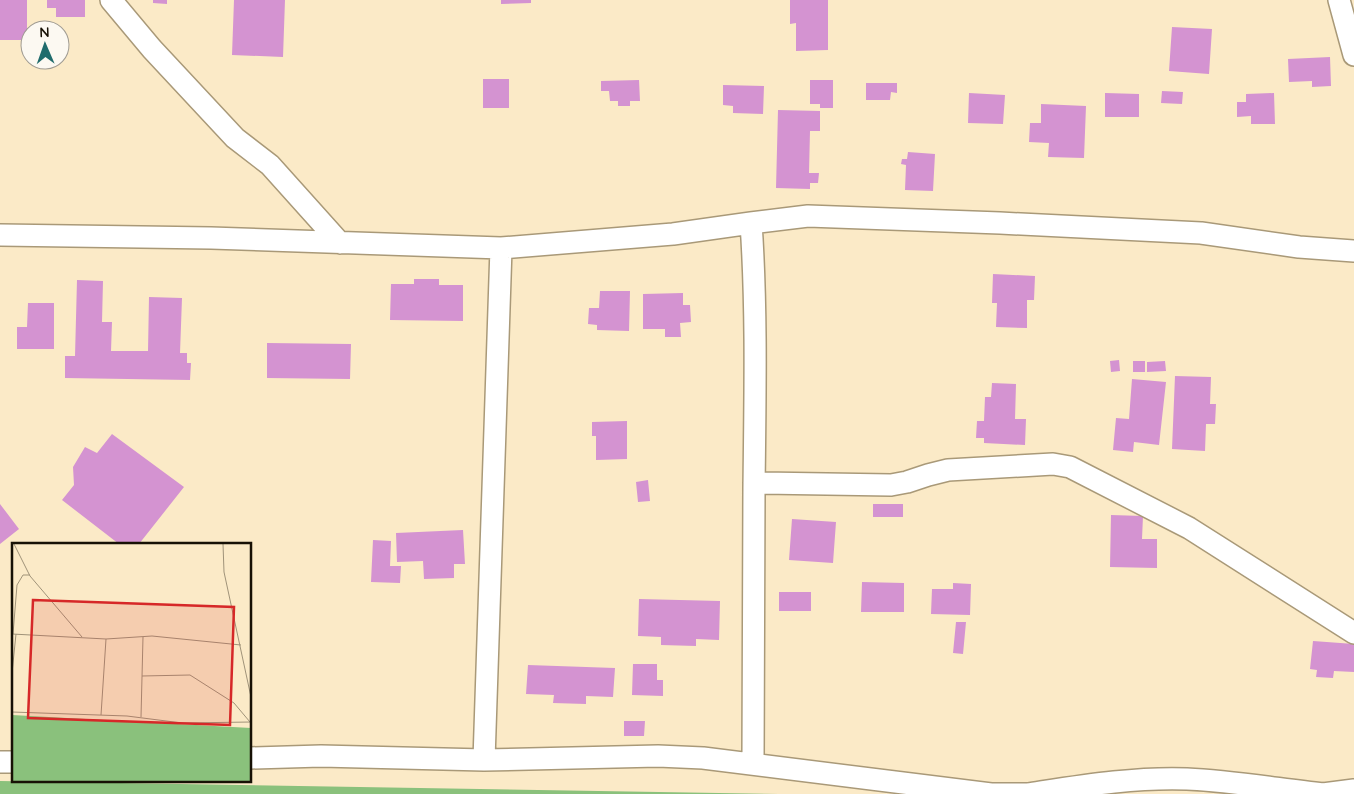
<svg xmlns="http://www.w3.org/2000/svg" width="1354" height="794" viewBox="0 0 1354 794" font-family="Quicksand,sans-serif">
  <rect width="100%" height="100%" fill="#fbeac7"/>
  <path fill="#8ac17c" d="M0 781 779 794H0Z"/>
  <path fill="#d493d1" d="M0 0H27V40H0Z
    M47 0H85V17H56V8H47Z
    M153 0H167V4L153 3Z
    M234 0H285L283 57 232 55Z
    M501 0H531V3L501 4Z
    M790 0H828V50L796 51V23L790 24Z
    M1172 27 1212 29 1209 74 1169 71Z
    M1330 57 1331 86 1312 87V81L1289 82 1288 59Z
    M483 79H509V108H483Z
    M639 80 640 101H630V106H618V101H610L609 91H601V81Z
    M810 80H833V108H820V104H810Z
    M866 83H897V93L891 92 890 100H866Z
    M723 85 764 86 763 114 733 113V106L723 105Z
    M1162 91 1183 92 1182 104 1161 103Z
    M969 93 1005 95 1003 124 968 123Z
    M1105 93 1139 94V117H1105Z
    M1274 93 1275 124H1251V116L1237 117V102H1246V94Z
    M1041 104 1086 106 1084 158 1048 157 1049 143 1029 142 1030 123H1041Z
    M778 110 820 111V131H810L809 173H819L818 183H810V189L776 188Z
    M908 152 935 154 933 191 905 190 906 165 901 164 902 159H907Z
    M993 274 1035 276 1034 300H1027V328L996 327 997 303H992Z
    M414 279H439V285H463V321L390 320 391 284H414Z
    M77 280 103 281 102 322H112L111 351H148L149 297 182 298 180 353H187V363H191L190 380 65 378V356H75Z
    M600 291H630L629 331 597 330V325L588 324 589 308H599Z
    M683 293V305H690L691 322 680 323 681 337H665V329H643V294Z
    M28 303H54V349H17V327H27Z
    M267 343 351 344 350 379 267 378Z
    M1119 360 1120 371 1111 372 1110 361Z
    M1133 361H1145V372H1133Z
    M1165 361 1166 371 1147 372V362Z
    M1175 376 1211 377 1210 404H1216L1215 424H1206L1205 451 1172 449Z
    M1132 379 1166 382 1159 445 1134 442 1133 452 1113 450 1116 418 1129 419Z
    M992 383 1016 384 1015 419H1026L1025 445 984 443V438H976L977 421H984L985 397H991Z
    M627 421V459L596 460V436H592V422Z
    M112 434 184 487 139 544H119L62 500 74 485 73 467 85 447 97 453Z
    M648 480 650 501 638 502 636 482Z
    M0 504 19 529 0 544Z
    M873 504H903V517H873Z
    M1111 515 1143 516 1142 539H1157V568L1110 567Z
    M792 519 836 522 833 563 789 560Z
    M463 530 465 564H454V578L424 579 423 561 397 562 396 533Z
    M373 540 391 541 390 566H401L400 583 371 582Z
    M862 582 904 583V612H861Z
    M953 583 971 584 970 615 931 614 932 589H953Z
    M779 592H811V611H779Z
    M639 599 720 601 719 640 696 639V646L661 645V637L638 636Z
    M956 622H966L963 654 953 653Z
    M1313 641 1354 644V672L1334 671 1333 678 1316 677 1317 670 1310 669Z
    M633 664H657V680H663V696L632 695Z
    M528 665 615 668 613 697 586 696V704L553 703 554 695 526 694Z
    M624 721H645L644 736H624Z"/>
  <g fill="none" stroke-linecap="round" stroke-linejoin="round">
    <defs>
      <path id="minor" d="M111 0 152 49 235 138 270 165 340 243
        M1339 0 1354 55
        M751 223C757 311 755 399 754 488 753 580 753 672 753 764
        M0 235 211 238 501 248 673 234 751 223 808 216 1000 223 1201 233 1299 247 1354 251
        M754 483 891 485 907 482 928 475 948 470 1053 464 1070 467 1189 528 1354 633
        M250 758 321 756 484 760 658 756 703 758 991 794H1027
        M484 760 501 248
        M0 762H14
        M1028 794C1081 786 1134 777 1187 779 1232 781 1278 789 1323 794
        M1323 794 1354 790"/>
    </defs>
    <use href="#minor" stroke="#a99978" stroke-width="24"/>
    <use href="#minor" stroke="#fff" stroke-width="21"/>
  </g>
  <g transform="translate(12 543)">
    <rect width="239" height="239" fill="#fbeac7"/>
    <path d="M0 172 239 185V238H0Z" fill="#8ac17c"/>
    <path fill="none" stroke="#a09379" stroke-width="1" d="M2 1 18 33 70 94M211 1 212 29 239 154M0 91 94 96 140 93 229 102M1 91 5 42 11 32H18M0 130 4 91M130 133 178 132 222 160 238 179M0 169 115 173 170 180 239 179M89 172 94 96M129 174 131 94"/>
    <path fill="#d62828" fill-opacity="0.15" stroke="#d62828" stroke-width="2.5" d="M21 57 222 64 218 182 16 175Z"/>
    <rect width="239" height="239" fill="none" stroke="#171105" stroke-width="2.5"/>
  </g>
  <g transform="translate(45 45) rotate(358)"><circle r="24" fill="#fcf9f2" stroke="#a09c93"/>
  <path d="M0-4L9 19L0 12L-9 19Z" fill="#206c6d"/>
  <text y="-8" font-size="14" font-weight="bold" text-anchor="middle" fill="#171105">N</text>
  </g>
</svg>
